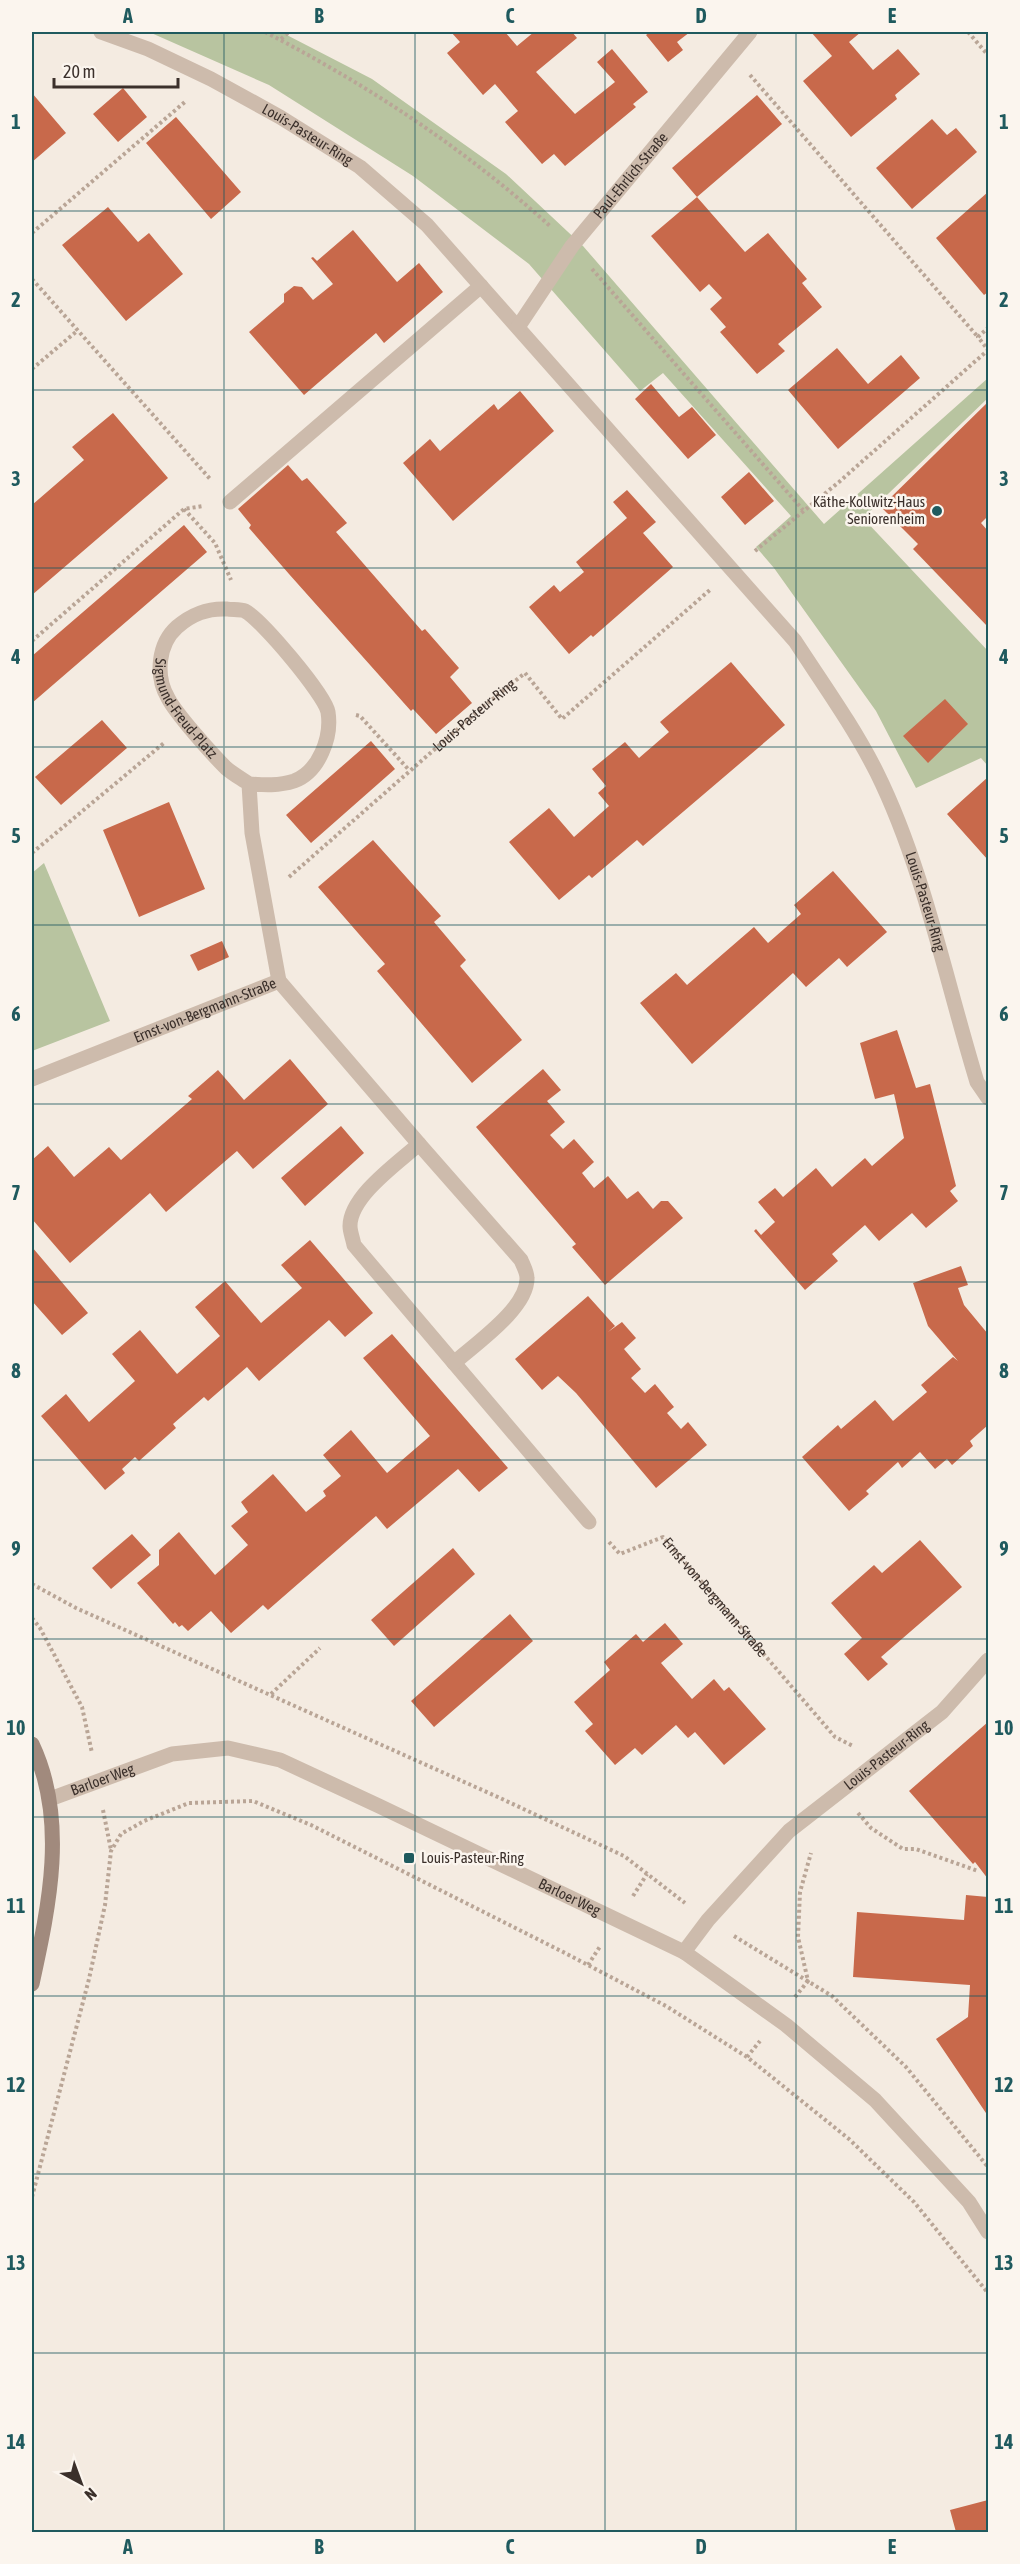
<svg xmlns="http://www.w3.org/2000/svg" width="1020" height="2564" viewBox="0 0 1020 2564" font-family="'Asap Condensed',sans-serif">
  <rect width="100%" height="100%" fill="#f4ebe1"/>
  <path fill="#b8c4a0" d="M149 32H281L372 79 506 174 583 246 824 524 988 378V398L863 518 988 651V766L981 758 916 788 876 711 774 568 756 547 791 516 663 373 640 391 529 264 413 176 269 85Z
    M44 863 110 1021 32 1051V873Z"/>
  <path fill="#c8694b" d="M451 32H505L517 46 534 32H572L577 38 536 72 575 114 615 82 597 62 612 49 648 92 633 104 636 107 565 166 554 154 542 164 505 122 518 111 507 98 495 84 483 95 447 53 460 42Z
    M650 32H690L677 42 683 50 668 62 646 35Z
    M811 32H861L849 42 873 70 898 49 920 74 895 95 897 99 851 137 803 81 832 56Z
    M123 88 147 117 118 142 93 114Z
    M32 93 66 133 32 162Z
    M757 95 782 124 697 197 672 168Z
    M176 117 241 192 211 219 146 143Z
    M932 119 947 135 956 128 977 152 912 209 876 168Z
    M988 192V292L984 295 936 238Z
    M697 197 745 252 768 233 807 279 802 283 822 307 778 344 785 351 757 374 720 332 726 327 710 309 722 298 709 284 700 292 651 236Z
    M108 207 138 242 149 233 183 274 126 321 62 245Z
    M353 230 397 282 419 263 443 292 384 343 376 333 304 395 249 332 284 302V294L294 286 302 287 313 300 333 284 311 258 313 257 317 261Z
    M837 348 868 384 901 355 920 378 838 449 788 390Z
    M651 384 679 417 692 407 716 435 688 459 635 399Z
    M520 391 554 431 453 521 403 463 430 439 440 451 494 404 498 410Z
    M988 402V516L981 523 988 531V627L913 549 918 544 881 507Z
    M113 413 168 478 32 595V505L84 460 72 447Z
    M288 465 302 481 307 478 347 523 336 532 422 631 425 629 459 668 450 677 472 703 436 734 413 709 411 711 289 574 249 528 251 525 238 509Z
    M749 472 774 501 745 525 721 497Z
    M627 490 656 522 643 533 673 567 593 637 591 635 569 654 529 607 554 585 560 592 584 572 576 562 627 518 613 502Z
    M184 525 207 552 32 703V656Z
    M731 662 785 725 643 846 637 840 592 878 589 875 559 900 509 842 549 808 574 837 609 806 598 793 606 786 592 769 625 742 639 758 669 732 660 722Z
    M945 699 968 724 928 763 903 736Z
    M102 720 127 748 61 805 35 777Z
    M371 741 395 769 311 843 286 815Z
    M988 777V860L947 814Z
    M169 802 205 889 139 917 103 830Z
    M373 840 441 916 434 922 466 960 460 966 522 1040 472 1083 377 971 385 964 318 887Z
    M833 871 887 932 847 967 839 958 806 987 793 973 692 1064 640 1003 676 973 687 985 754 927 768 943 801 914 794 905Z
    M222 941 229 957 198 971 190 955Z
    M897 1030 916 1088 930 1084 956 1186 950 1191 958 1201 926 1228 912 1213 879 1241 865 1225 832 1254 838 1261 805 1290 754 1231 756 1229 761 1235 775 1222 758 1202 775 1188 783 1197 816 1168 832 1187 865 1158 872 1166 904 1138 894 1094 875 1099 860 1043Z
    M290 1059 328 1104 253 1169 237 1151 166 1212 150 1193 70 1263 32 1219V1160L48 1146 74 1177 109 1147 121 1160 192 1099 188 1096 218 1070 244 1100Z
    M543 1069 561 1090 547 1101 565 1122 550 1135 563 1149 574 1139 594 1162 582 1173 594 1188 608 1176 627 1199 638 1191 653 1209 661 1201H668L683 1218 605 1285 572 1247 576 1244 476 1127Z
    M341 1126 364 1153 305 1206 281 1178Z
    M310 1240 373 1313 345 1337 329 1320 259 1381 247 1367 208 1401 204 1397 173 1424 176 1428 139 1461 135 1457 122 1469 125 1473 105 1490 41 1416 66 1394 89 1422 135 1381 112 1354 140 1330 177 1374 220 1336 195 1307 225 1281 261 1323 302 1288 281 1265Z
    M32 1247 88 1313 62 1335 32 1301Z
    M961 1266 968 1285 958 1288 964 1305 988 1334V1425L970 1441 973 1446 952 1465 947 1459 935 1469 920 1452 902 1468 898 1462 866 1491 869 1494 849 1511 802 1457 838 1425 841 1429 875 1400 893 1421 927 1392 921 1385 953 1357 958 1361 928 1326 913 1283Z
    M588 1296 615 1326 608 1332 622 1322 636 1338 624 1349 641 1369 631 1378 645 1393 655 1384 674 1407 667 1413 681 1429 688 1422 707 1445 656 1488 576 1393 558 1376 542 1390 515 1359Z
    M392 1334 508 1468 479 1492 458 1469 387 1529 376 1516 268 1610 263 1605 231 1633 211 1611 188 1631 182 1625 179 1627 175 1622 173 1624 137 1583 159 1565V1550L179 1532 215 1575 248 1545 231 1526 248 1512 241 1502 273 1474 306 1512 326 1496 323 1491 341 1476 323 1455 351 1430 387 1473 430 1436 363 1358Z
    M132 1534 151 1555 111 1589 92 1568Z
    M920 1540 962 1587 881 1657 888 1664 868 1681 844 1654 862 1638 831 1603 874 1565 882 1573Z
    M453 1548 475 1574 394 1646 371 1620Z
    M510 1614 533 1641 434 1727 411 1701Z
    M665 1623 683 1644 661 1663 692 1699 714 1679 724 1691 729 1687 766 1729 724 1765 695 1732 688 1738 676 1725 642 1755 635 1748 615 1765 585 1731 593 1724 574 1702 610 1670 604 1662 636 1634 643 1642Z
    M988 1722V1879L975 1862 973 1864 909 1791Z
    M966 1895 988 1897V2116L936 2039 968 2017 970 1985 853 1977 857 1912 964 1920Z
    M988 2500V2532H956L950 2510Z"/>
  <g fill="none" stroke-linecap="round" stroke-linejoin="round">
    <g stroke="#b9a596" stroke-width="4" stroke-dasharray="3 3" stroke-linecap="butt">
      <path d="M265 32C368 85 465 149 551 227"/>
      <path d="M968 32 988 55"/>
      <path d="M281 39 289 32"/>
      <path d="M750 75 978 337"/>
      <path d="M32 233 186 101"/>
      <path d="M592 269 803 510"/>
      <path d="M32 279 211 480"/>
      <path d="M32 369 77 331"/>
      <path d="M184 509 215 543 231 580"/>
      <path d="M755 551 839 482 988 350 978 337 988 328"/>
      <path d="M32 641 184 509 203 506"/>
      <path d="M356 715 360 716 409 770"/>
      <path d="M32 853 164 743"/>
      <path id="s1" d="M289 877 484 706 525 673 562 719 711 589"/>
      <path id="s2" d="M609 1542 620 1554 663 1537 835 1737 853 1746"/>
      <path d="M32 1584 76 1608 500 1798 624 1856 685 1903"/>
      <path d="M32 1618 40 1628 82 1707 92 1753"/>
      <path d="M271 1694 320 1648"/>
      <path d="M103 1810 111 1850"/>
      <path d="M858 1813 871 1828 903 1849H916L978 1871"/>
      <path d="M633 1896 647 1874"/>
      <path d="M734 1936 832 1996 906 2067 988 2167"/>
      <path d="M588 1965 601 1945"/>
      <path d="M795 1997 808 1981 798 1937 800 1892 811 1853"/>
      <path d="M747 2057 760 2041"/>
      <path d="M32 2197 89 1979 105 1905 111 1851 121 1834 144 1821 189 1803 253 1801 311 1825 565 1953 666 2006 747 2057 849 2139 914 2202 988 2293"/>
    </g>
    <g stroke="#cdbbac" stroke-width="15">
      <path id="s3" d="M101 32 148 49 211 79 280 117 360 167 427 225 795 641C823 684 854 727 877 773 923 866 946 981 977 1082L988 1098"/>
      <path id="s4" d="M518 327 572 246 750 32"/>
      <path d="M230 502 481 286"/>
      <path id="s5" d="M249 784C264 785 279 786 294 781 319 772 332 737 328 712 325 695 261 619 245 611 240 609 232 610 227 609 207 608 192 614 177 627 158 644 155 676 168 698 176 714 213 755 226 768 233 774 242 779 249 784L252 833 279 981"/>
      <path id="s6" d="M32 1079 279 981 419 1144C398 1163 350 1196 350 1226 350 1232 353 1239 354 1245L589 1522"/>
      <path d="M419 1144 521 1260C523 1265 527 1272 527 1278 528 1308 475 1344 454 1363"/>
      <path id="s7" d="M50 1799 172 1754 228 1748 280 1760 379 1806 684 1952 786 2025 875 2100 969 2202 988 2232"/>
      <path id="s8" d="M684 1952 708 1920 789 1831 942 1712 988 1660"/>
    </g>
    <path stroke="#a18a7d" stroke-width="15" d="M32 1744C68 1820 49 1906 32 1984"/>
  </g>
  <path fill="none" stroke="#1f5a5e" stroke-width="1.5" stroke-opacity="0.55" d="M224 32V2532M415 32V2532M605 32V2532M796 32V2532M32 211H988M32 390H988M32 568H988M32 747H988M32 925H988M32 1104H988M32 1282H988M32 1460H988M32 1639H988M32 1817H988M32 1996H988M32 2174H988M32 2353H988"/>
  <g fill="#1f5a5e" stroke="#fbf5ee" stroke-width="2">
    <circle cx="937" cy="511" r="6"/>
    <rect x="403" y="1852" width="12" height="12" rx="3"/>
  </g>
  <g text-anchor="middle" stroke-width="5" stroke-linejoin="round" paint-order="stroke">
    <g font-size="15" fill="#3b302b" stroke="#fbf5ee">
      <text dy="5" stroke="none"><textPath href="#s3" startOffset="231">Louis-Pasteur-Ring</textPath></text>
      <text dy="5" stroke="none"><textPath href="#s4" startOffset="189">Paul-Ehrlich-Straße</textPath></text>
      <text dy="5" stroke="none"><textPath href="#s5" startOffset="426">Sigmund-Freud-Platz</textPath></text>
      <text dy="5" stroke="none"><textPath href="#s1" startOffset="246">Louis-Pasteur-Ring</textPath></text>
      <text dy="5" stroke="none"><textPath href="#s3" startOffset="1230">Louis-Pasteur-Ring</textPath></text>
      <text dy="5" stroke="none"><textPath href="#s6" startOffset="186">Ernst-von-Bergmann-Straße</textPath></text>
      <text dy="5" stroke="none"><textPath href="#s2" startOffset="142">Ernst-von-Bergmann-Straße</textPath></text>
      <text dy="5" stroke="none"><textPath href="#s8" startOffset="284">Louis-Pasteur-Ring</textPath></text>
      <text dy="5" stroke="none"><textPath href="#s7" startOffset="56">Barloer Weg</textPath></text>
      <text dy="5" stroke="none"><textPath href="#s7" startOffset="560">Barloer Weg</textPath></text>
    </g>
    <g font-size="15" fill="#3b302b" stroke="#fbf5ee" text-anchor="end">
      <text x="925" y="507">Käthe-Kollwitz-Haus<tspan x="925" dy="17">Seniorenheim</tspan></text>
      <text x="421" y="1863" text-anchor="start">Louis-Pasteur-Ring</text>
    </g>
  </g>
  <rect width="1020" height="2564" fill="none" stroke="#fbf5ee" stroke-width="66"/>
  <g transform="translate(81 2483) rotate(139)" stroke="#fbf5ee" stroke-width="4.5" paint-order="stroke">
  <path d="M0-4.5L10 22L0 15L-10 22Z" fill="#3b302b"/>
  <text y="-9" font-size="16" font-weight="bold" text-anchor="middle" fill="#3b302b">N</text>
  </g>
  <path d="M54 78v9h124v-9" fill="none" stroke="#3b302b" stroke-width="3"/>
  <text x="63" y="78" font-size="18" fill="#3b302b" stroke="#fbf5ee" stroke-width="4.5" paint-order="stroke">20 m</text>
  <rect x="33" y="33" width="954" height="2498" fill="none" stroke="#1f5a5e" stroke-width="2"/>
  <g font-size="20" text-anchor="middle" font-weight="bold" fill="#1f5a5e">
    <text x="128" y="23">A</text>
    <text x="319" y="23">B</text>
    <text x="510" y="23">C</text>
    <text x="701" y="23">D</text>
    <text x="892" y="23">E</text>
    <text x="16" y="129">1</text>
    <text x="1004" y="129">1</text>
    <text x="16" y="307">2</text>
    <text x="1004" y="307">2</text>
    <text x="16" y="486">3</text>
    <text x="1004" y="486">3</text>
    <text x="16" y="664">4</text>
    <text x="1004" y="664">4</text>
    <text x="16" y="843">5</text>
    <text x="1004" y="843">5</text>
    <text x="16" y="1021">6</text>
    <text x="1004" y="1021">6</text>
    <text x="16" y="1200">7</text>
    <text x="1004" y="1200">7</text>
    <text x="16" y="1378">8</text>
    <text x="1004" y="1378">8</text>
    <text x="16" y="1556">9</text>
    <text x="1004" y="1556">9</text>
    <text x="16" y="1735">10</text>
    <text x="1004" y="1735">10</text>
    <text x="16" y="1913">11</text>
    <text x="1004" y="1913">11</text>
    <text x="16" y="2092">12</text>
    <text x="1004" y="2092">12</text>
    <text x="16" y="2270">13</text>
    <text x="1004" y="2270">13</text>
    <text x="16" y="2449">14</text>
    <text x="1004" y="2449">14</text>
    <text x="128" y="2554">A</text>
    <text x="319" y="2554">B</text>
    <text x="510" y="2554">C</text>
    <text x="701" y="2554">D</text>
    <text x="892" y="2554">E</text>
  </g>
</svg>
